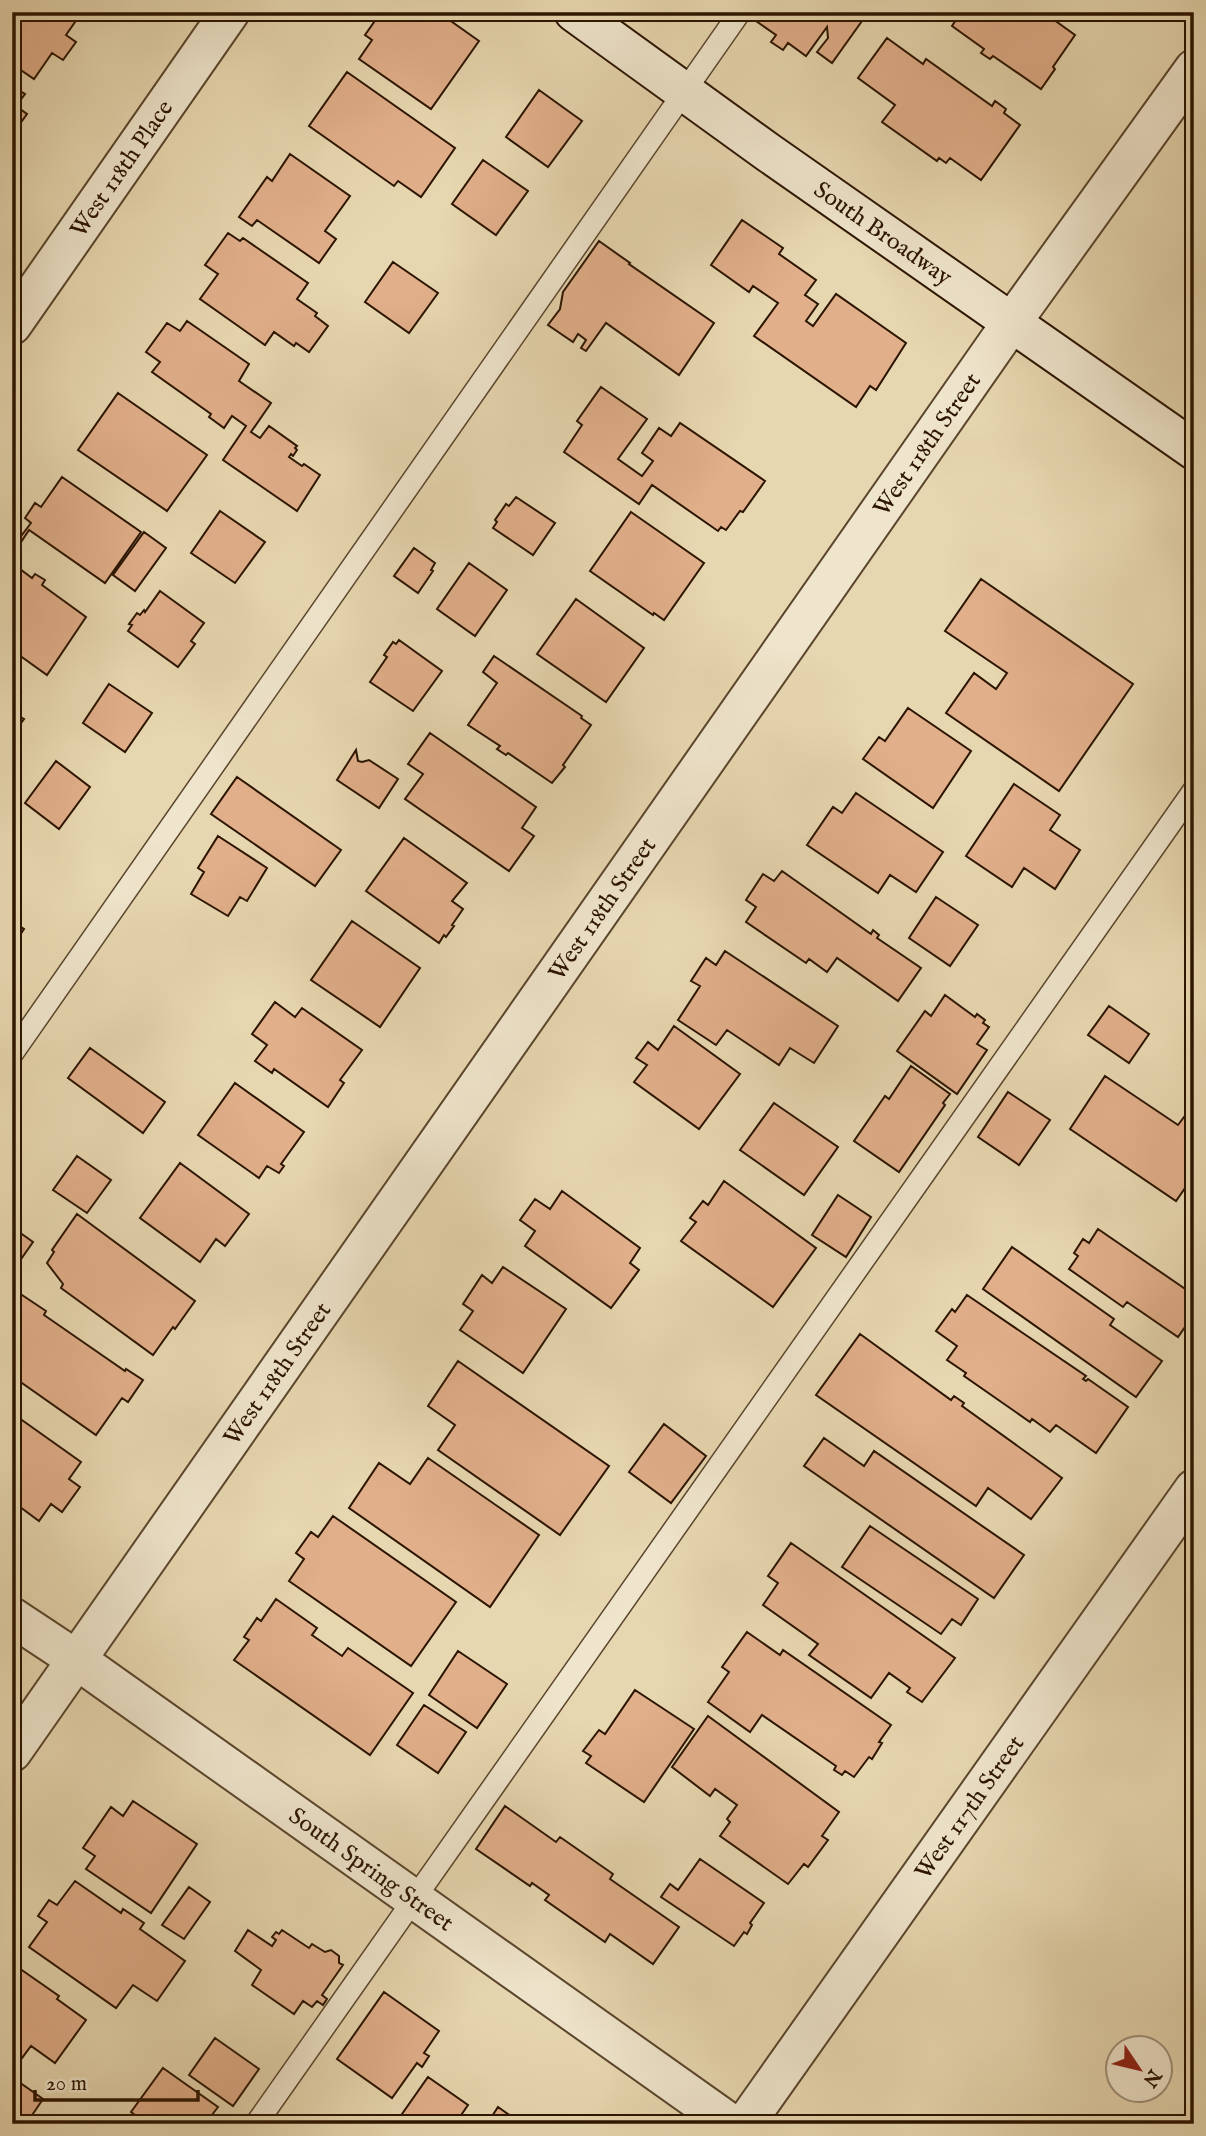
<svg xmlns="http://www.w3.org/2000/svg" width="1206" height="2136" viewBox="0 0 1206 2136" font-family="'IM FELL English',serif">
  <rect width="100%" height="100%" fill="#e7d7b0"/>
  <filter id="stains"><feTurbulence type="fractalNoise" baseFrequency=".00286" numOctaves="4"/><feColorMatrix values="0 0 0 0 .2 0 0 0 0 .09 0 0 0 0 .02 0 0 0 .5 -.17"/></filter>
  <radialGradient id="worn" r=".72"><stop offset=".6" stop-color="#630" stop-opacity="0"/><stop offset="1" stop-color="#630" stop-opacity=".3"/></radialGradient>
  <path fill="#e1af8a" stroke="#2b1400" stroke-width="2" d="M12 12H82L66 35 76 42 63 60 52 53 34 79 12 64Z
    M392 12H438L479 41 431 109 359 59 372 40 365 35 379 15 386 20Z
    M763 12H850L862 21 832 63 817 52 828 38 827 27 806 56 788 43 783 50 771 42 776 35 756 21Z
    M961 12H1043L1075 35 1053 67 1055 69 1041 89 993 56 990 59 981 53 984 49 952 26Z
    M887 38 923 64 926 59 992 106 995 101 1006 109 1004 113 1020 125 981 180 950 158 946 163 939 158 937 161 882 122 895 105 858 78Z
    M347 72 455 148 421 197 398 181 394 186 309 126Z
    M12 86 25 94 16 106 27 114 12 135Z
    M539 90 582 121 548 167 506 137Z
    M290 154 350 196 325 231 336 239 319 263 257 220 252 226 239 217 267 177 272 181Z
    M483 160 528 191 496 235 452 204Z
    M742 220 783 248 779 254 816 280 805 295 818 304 806 321 813 326 836 294 906 343 876 390 870 386 856 407 754 336 778 303 753 286 749 292 711 265Z
    M228 233 240 241 243 238 308 283 297 299 317 313 315 316 328 326 309 352 296 343 294 346 274 332 265 345 200 299 218 274 205 265Z
    M599 241 630 263 629 264 714 323 679 375 606 323 586 351 581 348 586 340 578 334 573 342 548 325 560 309 563 292Z
    M393 262 438 293 409 333 365 302Z
    M187 321 249 364 239 381 271 403 251 432 260 438 269 426 297 446 295 448 297 450 293 456 291 454 289 457 302 466 304 464 320 475 297 511 223 460 246 426 232 416 224 428 209 417 211 414 152 372 160 362 146 352 167 323 180 331Z
    M601 387 647 419 618 459 642 476 653 461 642 453 659 428 671 436 680 423 765 481 743 512 740 511 726 530 721 527 718 531 652 485 639 504 564 452 582 425 577 421Z
    M118 393 207 455 167 511 78 450Z
    M62 477 141 532 105 583 29 530 14 553 12 552V548L31 523 25 518 35 503 41 507Z
    M516 497 555 523 533 555 493 528 497 522 495 520 506 504 509 506Z
    M220 511 265 542 235 583 191 553Z
    M631 512 704 563 664 620 654 613 653 615 590 571Z
    M144 532 166 548 135 591 113 575Z
    M414 548 435 563 431 570 433 571 418 593 394 576Z
    M12 563 32 578 35 574 45 580 42 585 86 617 47 675 12 650Z
    M469 563 507 590 475 636 437 609Z
    M981 579 1133 684 1059 791 946 713 974 673 996 689 1007 673 945 631Z
    M160 591 204 623 191 641 195 644 178 667 128 631 132 625 129 624 137 613 140 615 144 610 145 612Z
    M576 599 644 648 606 702 537 654Z
    M399 640 442 671 413 711 370 682 387 657 384 655 393 642 396 644Z
    M494 656 582 716 581 718 591 725 563 765 565 767 552 783 508 753 506 755 497 749 500 746 468 725 497 683 483 672Z
    M109 684 152 713 125 752 83 723Z
    M12 687 21 693 12 707Z
    M908 708 971 751 933 808 863 759 879 737 885 741Z
    M12 712 24 719 12 735Z
    M430 733 536 807 522 828 534 836 509 871 405 799 423 774 408 764Z
    M356 750 358 761 362 762 369 760 398 779 379 808 337 780Z
    M56 761 90 787 59 829 25 803Z
    M237 777 341 850 315 886 211 814Z
    M1014 784 1060 815 1050 830 1080 850 1055 889 1024 868 1012 887 966 856Z
    M856 793 943 852 916 892 890 875 878 893 807 845 833 807 842 813Z
    M218 836 267 868 247 901 240 897 228 916 191 894 204 872 198 868Z
    M404 838 467 883 452 901 463 909 452 925 454 926 446 937 444 935 439 943 366 891Z
    M782 871 871 934 873 930 879 935 877 938 921 968 898 1001 837 958 827 972 809 959 806 963 746 922 756 907 746 900 763 874 774 881Z
    M936 897 978 925 950 966 909 938Z
    M12 921 24 929 12 947Z
    M352 921 420 968 380 1027 311 980Z
    M725 951 838 1026 814 1063 790 1048 779 1065 727 1030 716 1045 678 1020 700 986 691 981 706 958 716 965Z
    M945 995 975 1017 977 1014 985 1020 983 1023 989 1027 977 1044 987 1050 957 1094 897 1051 925 1011 931 1016Z
    M275 1002 295 1017 302 1008 362 1050 340 1080 344 1083 328 1107 274 1069 272 1073 255 1061 267 1045 252 1034Z
    M1109 1006 1149 1034 1129 1063 1088 1035Z
    M674 1026 740 1074 699 1129 634 1082 647 1065 636 1058 648 1042 658 1050Z
    M90 1048 165 1102 143 1133 68 1078Z
    M1194 1054V1074L1185 1067Z
    M911 1066 950 1094 943 1103 945 1105 899 1172 854 1141 885 1096 889 1099Z
    M1105 1076 1178 1125 1184 1117 1194 1123V1175L1176 1201 1070 1129Z
    M235 1083 304 1132 281 1164 284 1166 279 1173 267 1166 259 1178 198 1135Z
    M1008 1092 1050 1120 1019 1165 978 1137Z
    M774 1103 838 1147 804 1195 740 1150Z
    M77 1156 111 1180 87 1213 53 1190Z
    M180 1163 249 1214 225 1246 216 1239 200 1262 140 1218Z
    M724 1181 816 1248 773 1307 681 1241 696 1222 690 1218 703 1201 708 1205Z
    M562 1191 640 1248 630 1263 639 1270 611 1308 525 1246 535 1231 520 1220 535 1199 550 1209Z
    M838 1195 871 1217 846 1257 812 1235Z
    M77 1214 195 1301 175 1329 173 1327 153 1355 61 1288 63 1284 47 1263 54 1252 52 1250Z
    M12 1227 33 1242 12 1272Z
    M1098 1229 1194 1295V1314L1178 1337 1127 1302 1123 1307 1069 1269 1078 1256 1074 1253 1083 1239 1089 1243Z
    M1012 1247 1114 1319 1110 1325 1162 1361 1136 1397 983 1289Z
    M503 1267 566 1309 523 1373 460 1330 473 1311 463 1304 482 1275 492 1283Z
    M19 1293 46 1311 44 1315 125 1371 126 1369 143 1380 128 1402 122 1398 96 1435 12 1376V1303Z
    M967 1295 1086 1376 1083 1379 1086 1381 1088 1379 1128 1407 1096 1453 1056 1425 1050 1432 1032 1419 1030 1422 964 1376 966 1373 947 1360 957 1346 936 1331 952 1309 955 1312Z
    M860 1334 951 1400 954 1396 964 1403 962 1406 1062 1478 1031 1519 988 1488 976 1506 816 1395Z
    M458 1361 609 1466 560 1535 438 1450 455 1425 428 1406Z
    M12 1413 81 1462 69 1479 80 1487 62 1512 51 1504 39 1521 12 1501Z
    M664 1424 706 1456 671 1503 629 1472Z
    M824 1438 864 1466 874 1451 1024 1555 994 1598 804 1466Z
    M428 1458 539 1535 490 1607 349 1508 379 1463 410 1484Z
    M333 1516 456 1602 411 1666 289 1581 304 1559 296 1553 311 1532 318 1537Z
    M870 1526 978 1599 961 1625 952 1619 941 1634 842 1567Z
    M791 1543 955 1658 922 1702 907 1692 910 1688 889 1673 871 1698 809 1655 818 1644 763 1605 778 1583 768 1576Z
    M276 1599 317 1628 312 1635 342 1656 348 1648 413 1693 370 1755 234 1660 249 1640 244 1637 257 1618 261 1621Z
    M747 1632 780 1655 783 1650 891 1725 879 1742 882 1743 872 1759 869 1757 854 1777 845 1771 842 1775 834 1770 836 1766 762 1715 750 1732 708 1702 729 1672 722 1667Z
    M458 1651 507 1684 477 1728 429 1695Z
    M635 1690 694 1729 644 1802 586 1763 591 1756 583 1751 599 1730 605 1734Z
    M424 1705 466 1732 438 1773 397 1745Z
    M708 1716 839 1812 822 1836 828 1840 808 1867 804 1864 788 1884 720 1836 730 1822 727 1819 737 1805 715 1789 710 1796 672 1767Z
    M133 1801 197 1844 151 1913 86 1869 95 1856 83 1848 111 1807 123 1816Z
    M505 1806 556 1842 560 1837 613 1874 610 1879 679 1927 653 1964 610 1934 605 1942 545 1900 549 1895 532 1883 530 1886 476 1849Z
    M700 1859 764 1903 750 1923 752 1925 747 1934 744 1932 734 1946 661 1897 670 1884 678 1890Z
    M75 1881 121 1913 123 1909 144 1923 140 1929 185 1961 157 2001 133 1985 116 2008 29 1947 47 1922 38 1916 49 1900 57 1905Z
    M189 1887 210 1902 184 1939 162 1925Z
    M248 1930 272 1946 276 1940 272 1937 276 1932 279 1934 282 1930 309 1948 312 1944 325 1952 331 1950 339 1956V1963L343 1965 322 1995 327 1999 323 2005 317 2001 312 2007 303 2001 294 2014 252 1985 261 1970 235 1951Z
    M16 1966 59 1996 57 1999 86 2020 55 2063 31 2046 19 2062 12 2057V1971Z
    M384 1992 439 2031 424 2053 429 2056 422 2067 417 2063 392 2098 337 2059Z
    M215 2038 259 2069 233 2106 189 2075Z
    M163 2068 218 2107 205 2124H147L131 2112Z
    M12 2077 43 2099 26 2124H12Z
    M428 2077 468 2105 455 2124H395Z
    M498 2107 522 2124H487Z"/>
  <g fill="none" stroke-linecap="round" stroke-linejoin="round">
    <defs>
      <path id="service" d="M12 1054 740 12
        M256 2124 1194 790"/>
      <g id="minor">
        <path id="s1" d="M12 325 230 12"/>
        <path id="s2" d="M12 1617 77 1660 731 2124"/>
        <path id="s3" d="M12 1752 1012 322 1194 69"/>
        <path id="s4" d="M745 2124 1194 1489"/>
      </g>
      <g id="secondary">
        <path id="s5" d="M574 12 769 153 1194 450"/>
      </g>
    </defs>
    <use href="#service" stroke="#5a452c" stroke-width="24"/>
    <use href="#minor" stroke="#5a452c" stroke-width="42"/>
    <use href="#secondary" stroke="#2b1400" stroke-width="42"/>
    <use href="#service" stroke="#efe5cc" stroke-width="21"/>
    <use href="#minor" stroke="#efe5cc" stroke-width="38"/>
    <use href="#secondary" stroke="#efe5cc" stroke-width="38"/>
  </g>
  <g text-anchor="middle" stroke-width="5" stroke-linejoin="round" paint-order="stroke">
    <g font-size="24" fill="#2b1400" stroke="#efe5cc">
      <text dy="8" stroke="none"><textPath href="#s1" startOffset="191">West 118th Place</textPath></text>
      <text dy="8" stroke="none"><textPath href="#s5" startOffset="380">South Broadway</textPath></text>
      <text dy="8" stroke="none"><textPath href="#s3" startOffset="1596">West 118th Street</textPath></text>
      <text dy="8" stroke="none"><textPath href="#s3" startOffset="1029">West 118th Street</textPath></text>
      <text dy="8" stroke="none"><textPath href="#s3" startOffset="462">West 118th Street</textPath></text>
      <text dy="8" stroke="none"><textPath href="#s4" startOffset="388">West 117th Street</textPath></text>
      <text dy="8" stroke="none"><textPath href="#s2" startOffset="439">South Spring Street</textPath></text>
    </g>
  </g>
  <rect width="1206" height="2136" fill="none" stroke="#e7d7b0" stroke-width="42"/>
  <rect x="14" y="14" width="1178" height="2108" fill="none" stroke="#2b1400" stroke-width="3.5"/>
  <rect x="21" y="21" width="1164" height="2094" fill="none" stroke="#2b1400" stroke-width="2"/>
  <g transform="translate(1139 2069) rotate(125)"><circle r="33" fill="#efe5cc" stroke="#a1917a" stroke-width="2"/>
  <path d="M0-5L12 26L0 18L-12 26Z" fill="#8f2418"/>
  <text y="-10" font-size="19" font-weight="bold" text-anchor="middle" fill="#2b1400">N</text>
  </g>
  <path d="M35 2090v10h163v-10" fill="none" stroke="#2b1400" stroke-width="3.5"/>
  <text x="46" y="2090" font-size="21" fill="#2b1400" stroke="#efe5cc" stroke-width="5" paint-order="stroke">20 m</text>
  <rect width="100%" height="100%" filter="url(#stains)"/>
  <rect width="100%" height="100%" fill="url(#worn)"/>
</svg>
